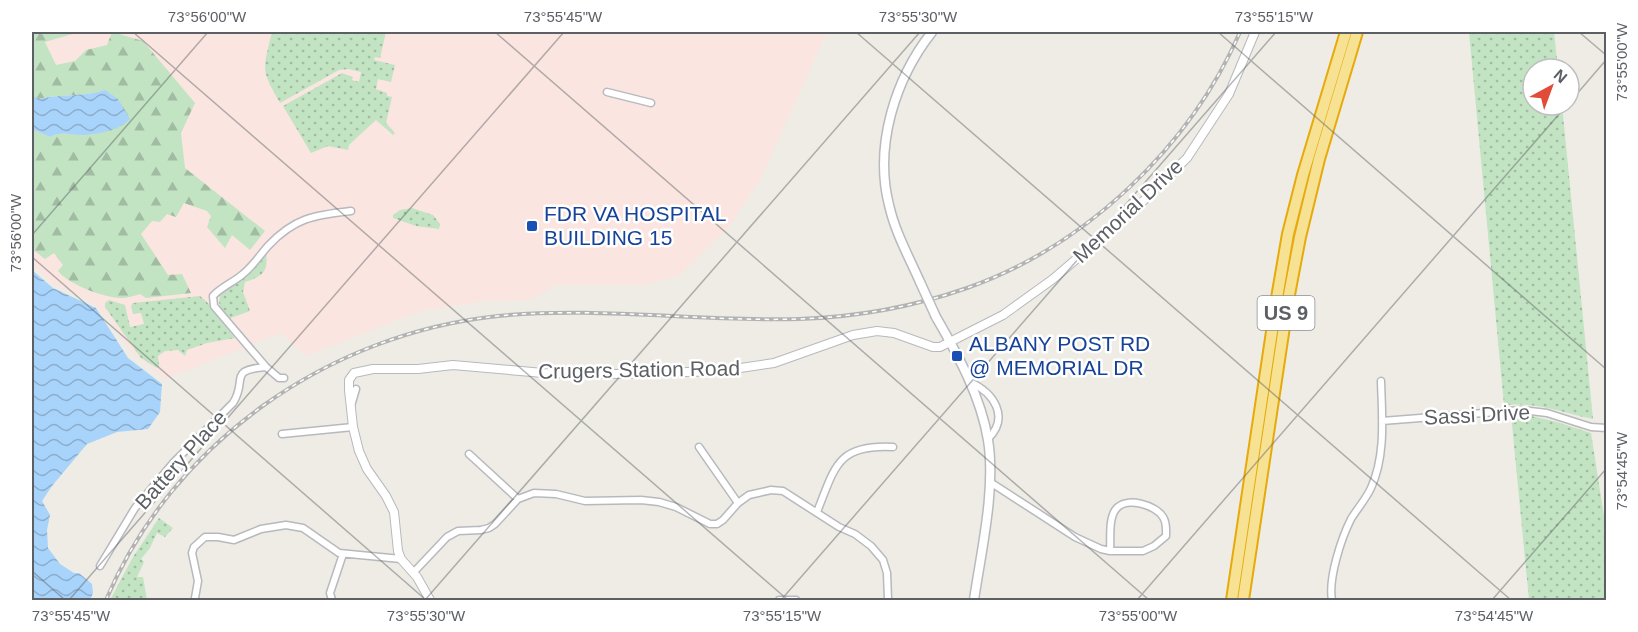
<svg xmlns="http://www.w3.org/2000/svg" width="1638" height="632" viewBox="0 0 1638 632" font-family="Helvetica,sans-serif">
  <defs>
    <pattern id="grass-dots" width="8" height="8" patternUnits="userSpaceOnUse" patternTransform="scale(1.5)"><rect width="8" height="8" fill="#c2e4c3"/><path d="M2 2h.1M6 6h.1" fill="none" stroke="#a1bca2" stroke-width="1.8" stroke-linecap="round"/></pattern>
    <pattern id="forest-firs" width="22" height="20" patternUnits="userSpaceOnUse" patternTransform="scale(1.5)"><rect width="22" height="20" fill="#c2e4c3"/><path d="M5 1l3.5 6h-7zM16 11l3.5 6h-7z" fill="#a1bca2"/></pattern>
    <pattern id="water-waves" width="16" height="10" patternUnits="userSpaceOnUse" patternTransform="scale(1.5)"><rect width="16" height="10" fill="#a8d3fa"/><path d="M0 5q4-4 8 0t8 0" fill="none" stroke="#8caece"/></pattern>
  </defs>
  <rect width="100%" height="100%" fill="#eeece4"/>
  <path fill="#fae5e1" d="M32 32H827L761 178 729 227 680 275 645 285H556L530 300 485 301 421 311 306 356 281 333 163 380 158 372 132 353 108 317 87 299 50 282 32 263Z"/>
  <path fill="url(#grass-dots)" d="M272 32H386L380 58 375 57 374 60 395 65 391 82 378 79 376 89 387 93V96L392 97 386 123 395 133 393 135 376 120 349 145 348 150 328 146 311 153 283 106 342 73 353 77 352 80 359 82 361 72 348 69 339 70 280 103C260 68 263 70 272 32Z
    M1469 32H1554L1558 69H1533V105H1562L1593 419C1560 412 1539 402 1504 405Z
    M412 208 433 215 440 224 439 229 416 226 393 218V215L400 210Z
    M266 254C269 272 261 277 245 282L243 292 250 311 228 319 220 308 219 302 220 295 249 273Z
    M200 296 207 302 235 338 207 343 187 350 185 356 178 350 165 351 158 356 159 366 157 368 141 358 105 307V303L109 300 125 305 130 327 144 324 141 313 133 314 131 306 133 303Z
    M1519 413 1557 422 1591 433 1606 529V600H1529L1511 414Z
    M159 518 173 528 165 537 157 533 150 548 141 559 144 562 137 577H143L147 600H110L133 557Z"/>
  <path fill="url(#forest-firs)" d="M32 32H79L45 42 56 65 75 61 86 50 107 45 112 32 143 41 195 103 181 133 185 168 265 231 250 250 232 235 225 248 207 227 211 216 207 211 184 203 176 217 167 214 160 222 152 221 141 234 168 275 182 274 191 293 146 298 140 294C134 296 127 298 121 298 104 298 68 284 58 271L63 265 54 253 45 259 32 249V129L50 137 59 133 83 135 105 90C83 97 60 94 38 99L32 96Z"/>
  <path fill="url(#water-waves)" d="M105 90 118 99 130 119C120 130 98 134 84 135 69 136 64 130 50 137L32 129V96L38 99C60 94 83 97 105 90Z
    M32 270 53 288 96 308 128 358 162 384 160 412 148 429 117 432 87 444 52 486 42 501 50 515 47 530 48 548 60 564 74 573H79L92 584 93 593 90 600H32Z"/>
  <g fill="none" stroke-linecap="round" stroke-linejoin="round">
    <defs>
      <path id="minor" d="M607 92 651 103
        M266 367 214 306 213 296C221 287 234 282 243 274 253 266 260 255 268 246 294 218 314 215 351 211
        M970 382C994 393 1010 417 988 439
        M351 406 356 389
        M1382 421 1522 410 1547 413 1591 427 1606 428
        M282 434 353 427
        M699 447 738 503
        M469 454 518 499
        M990 482 1075 537 1101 549 1110 551H1143L1154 546 1166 536C1166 530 1167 523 1163 517 1156 505 1126 496 1116 509 1108 519 1111 539 1110 551
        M817 512C835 467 837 444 893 447
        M100 566 135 508 174 462 233 403C248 380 227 370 266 367L279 378H284
        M413 573 447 537 458 531 481 530 489 528 495 524 518 499 534 493 556 494 585 501 641 500 659 502 676 507 710 524H717L723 520 738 503 749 495 771 490 783 491 839 527 855 534 871 546 883 560 887 573 888 600
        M195 598 198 581 192 553 194 547 205 537H218L234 540 261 529 286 525 303 528 339 553 401 559
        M332 600 330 593 343 554
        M779 600H796
        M1332 600C1328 579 1341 539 1351 519 1357 509 1366 499 1371 488 1386 455 1382 416 1381 381"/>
      <path id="tertiary" d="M430 600 417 577 401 559 398 551 394 512 386 496 367 469 359 451 353 427 349 390V380L354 373 373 369H418L453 365 543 373 623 374 720 371 774 363 853 335 877 331 894 333 933 347H940L1003 315 1053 279 1137 207 1187 158 1229 94 1255 32"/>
      <path id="secondary" d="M920 282C909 257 895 232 889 205 874 146 895 79 932 32
        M936 317C958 355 981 397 988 440 996 489 981 552 974 600"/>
      <path id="motorway" d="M1232 600 1277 298 1288 234 1303 175 1346 32
        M1243 600 1288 300 1300 237 1319 159 1357 32"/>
    </defs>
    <use href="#minor" stroke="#b7b9be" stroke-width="9"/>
    <use href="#tertiary" stroke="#b7b9be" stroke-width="10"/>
    <use href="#secondary" stroke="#b8bac0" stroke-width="11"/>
    <use href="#motorway" stroke="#e6aa0c" stroke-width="14"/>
    <use href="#minor" stroke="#fff" stroke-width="6"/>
    <use href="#tertiary" stroke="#fff" stroke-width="8"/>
    <use href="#secondary" stroke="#fff" stroke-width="8"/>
    <use href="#motorway" stroke="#f7e192" stroke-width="10"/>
    <defs>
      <path id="rail" d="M106 600C173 442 328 334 498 316 598 306 699 322 799 319 857 317 913 307 967 288 1086 246 1190 147 1240 32"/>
    </defs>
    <use href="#rail" stroke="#b3b3b4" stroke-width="4"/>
    <use href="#rail" stroke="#fff" stroke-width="1.5" stroke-dasharray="4.5" stroke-linecap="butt"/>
    <defs>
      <path id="secondary-bridge" d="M920 282 936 317"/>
    </defs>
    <use href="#secondary-bridge" stroke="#b8bac0" stroke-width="11" stroke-linecap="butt"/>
    <use href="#secondary-bridge" stroke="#fff" stroke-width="8"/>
  </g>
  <path fill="none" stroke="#5c5f64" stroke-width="1.5" stroke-opacity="0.45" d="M133 32 788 600M495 32 1149 600M856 32 1511 600M1218 32 1606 369M1579 32 1606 55M1569 103 1606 60M32 235 208 32M32 257 426 600M32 571 65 600M69 600 564 32M425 600 920 32M781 600 1276 32M1137 600 1567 105M1492 600 1606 469"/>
  <g fill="#1a4fb4" stroke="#fff" stroke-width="2">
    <rect x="526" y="220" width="12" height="12" rx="3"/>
    <rect x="951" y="350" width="12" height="12" rx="3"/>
  </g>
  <g text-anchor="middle" stroke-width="5" stroke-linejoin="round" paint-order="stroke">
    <rect fill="#fff" stroke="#8d8f92" stroke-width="1.5" x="1257.5" y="296" width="57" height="34" rx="4.5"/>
    <g font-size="20" font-weight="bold" fill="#5c5f64">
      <text x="1286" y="320">US 9</text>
    </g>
    <g font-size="21" fill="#5c5f64" stroke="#fff">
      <text transform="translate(1128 211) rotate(-43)" y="7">Memorial Drive</text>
      <text transform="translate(639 370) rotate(-1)" y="7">Crugers Station Road</text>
      <text transform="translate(1477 415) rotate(-3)" y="7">Sassi Drive</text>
      <text transform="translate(181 460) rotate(-48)" y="7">Battery Place</text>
    </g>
    <g font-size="21" fill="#164399" stroke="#fff" text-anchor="start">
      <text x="544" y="221">FDR VA HOSPITAL<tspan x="544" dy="24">BUILDING 15</tspan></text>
      <text x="969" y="351">ALBANY POST RD<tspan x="969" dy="24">@ MEMORIAL DR</tspan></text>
    </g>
  </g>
  <rect width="1638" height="632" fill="none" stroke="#ffffff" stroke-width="66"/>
  <g transform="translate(1551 87) rotate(41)"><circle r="28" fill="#ffffff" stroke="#bebfc1" stroke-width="1.5"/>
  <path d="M0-4.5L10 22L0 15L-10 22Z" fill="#e04c38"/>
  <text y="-9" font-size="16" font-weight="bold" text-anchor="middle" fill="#5c5f64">N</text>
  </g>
  <rect x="33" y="33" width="1572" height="566" fill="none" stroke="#5c5f64" stroke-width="2"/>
  <g font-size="15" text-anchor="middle" fill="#5c5f64">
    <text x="207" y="22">73°56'00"W</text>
    <text x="563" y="22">73°55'45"W</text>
    <text x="918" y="22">73°55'30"W</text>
    <text x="1274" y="22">73°55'15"W</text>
    <text transform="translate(1622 62) rotate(-90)" y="5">73°55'00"W</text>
    <text transform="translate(16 233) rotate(-90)" y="5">73°56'00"W</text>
    <text transform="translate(1622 471) rotate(-90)" y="5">73°54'45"W</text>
    <text x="71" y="621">73°55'45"W</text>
    <text x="426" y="621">73°55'30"W</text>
    <text x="782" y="621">73°55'15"W</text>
    <text x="1138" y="621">73°55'00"W</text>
    <text x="1494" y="621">73°54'45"W</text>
  </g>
</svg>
